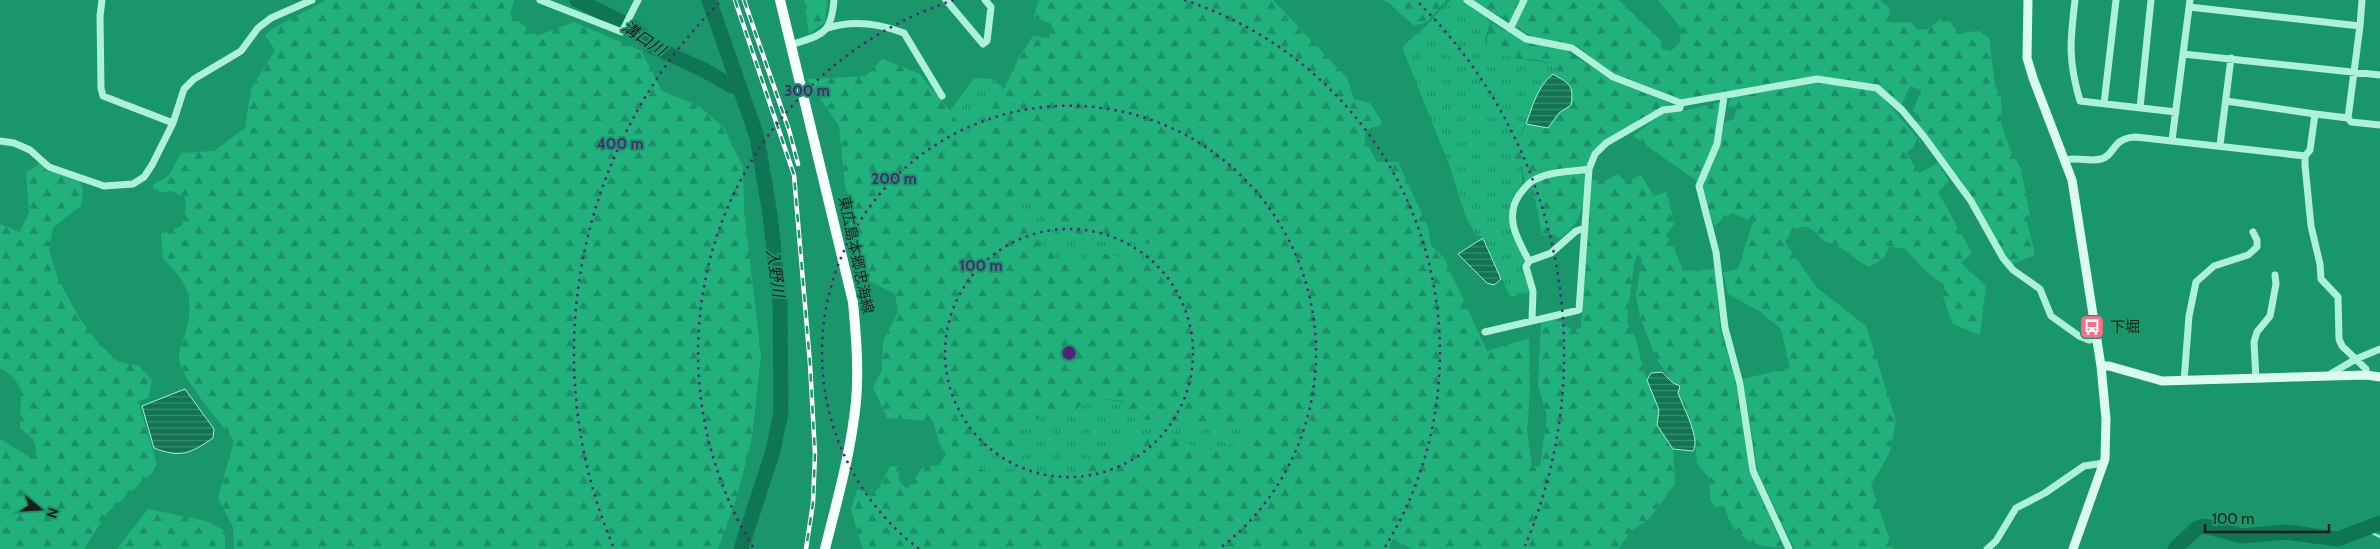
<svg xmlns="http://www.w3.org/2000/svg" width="2380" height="549" viewBox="0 0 2380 549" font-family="Cabin,'Noto Sans JP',sans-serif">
  <defs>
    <pattern id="grass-tufts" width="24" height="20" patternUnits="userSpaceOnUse" patternTransform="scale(1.25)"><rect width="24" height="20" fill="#21b17d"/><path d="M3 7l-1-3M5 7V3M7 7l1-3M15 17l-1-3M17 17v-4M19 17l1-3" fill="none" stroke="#1c8f66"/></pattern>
    <pattern id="forest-firs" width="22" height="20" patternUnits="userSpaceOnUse" patternTransform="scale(1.25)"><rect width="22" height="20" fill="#21b17d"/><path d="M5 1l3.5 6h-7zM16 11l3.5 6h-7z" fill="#1c8f66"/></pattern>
    <pattern id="water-rules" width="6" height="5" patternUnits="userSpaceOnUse" patternTransform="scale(1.25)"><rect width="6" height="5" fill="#107553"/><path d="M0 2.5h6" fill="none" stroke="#438a72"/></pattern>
  </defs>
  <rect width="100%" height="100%" fill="#19976b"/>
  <path fill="url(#grass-tufts)" d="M1450 0H1468L1491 20 1485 39 1487 47 1513 58 1555 64 1558 67 1537 94 1513 154 1522 167V184L1511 199 1513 233 1529 261 1526 267 1533 291 1511 297 1497 270 1485 238 1476 234 1466 218 1450 167 1402 47 1426 26Z
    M974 78 993 79 1004 89 987 108 972 146 950 111Z
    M1025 201 1046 216 1068 241 1097 238 1153 244 1155 262 1139 265 1110 254 1092 255 1080 263 1059 260 1038 240 1014 205Z
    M1089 397C1145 404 1199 420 1255 426L1259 440 1208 450 1155 433 1125 446 1083 470 1079 480 1007 470 985 471 962 461 939 465 946 454 939 443 965 458 1024 450 1020 421 1072 413Z"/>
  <path fill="url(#forest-firs)" fill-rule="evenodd" d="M326 0H514L510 15 537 36 574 22 641 51 662 91 699 106 724 128 743 167 744 210 761 356 752 437 737 497 718 549H234L233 527 218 498 234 441C221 423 180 378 179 357 179 349 184 338 186 331 195 296 187 282 163 259L161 234 182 226 186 207 185 197 171 191 157 193 152 186 169 175 181 153 214 151 245 128 251 89 275 50 265 36 272 29Z
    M804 0H827L825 22 809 34Z
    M1039 0H1273L1347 78 1354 99 1370 103 1382 122 1381 125 1366 130 1364 138 1377 162H1398L1428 227 1431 245 1444 258 1487 351 1529 338 1530 394 1527 429 1532 466H1540L1547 416 1538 385 1541 322 1561 318 1562 324 1573 330 1581 328 1592 180 1602 182 1618 174 1626 182 1641 175 1654 196 1667 192 1674 224 1666 235 1672 243 1683 271 1715 269 1720 328 1736 384 1749 471 1783 547C1766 549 1745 543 1734 528 1729 522 1727 513 1724 506L1711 507 1709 477 1697 465 1695 438 1673 383 1657 360 1640 317 1636 295 1642 259 1638 254 1634 263 1627 322 1636 340 1644 372 1659 410 1657 425 1673 449 1675 484 1650 518 1630 532 1619 549H1412L1393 539 1389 547 1391 549H863L851 510 857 489 872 495 879 488 890 466 900 467 898 480 907 489 922 468 962 461 985 471 1007 470 1079 480 1084 461 1155 433 1208 450 1259 439 1255 426 1135 419 1123 401 1089 397 1072 413 1020 421 1024 450 965 458 939 443 933 421 887 418 873 387 882 370 883 341 898 312 895 294 869 281 849 224 839 126 807 79 866 76 882 59 920 74 950 111 972 146 987 108 1004 89 1019 57 1033 36 1049 38 1052 24 1034 17ZM1025 201 1046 216 1068 241 1097 238 1152 244 1155 262 1139 265 1110 254 1092 255 1080 263 1059 260 1038 240 1014 205Z
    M1383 0H1446L1427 22 1414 26 1389 3Z
    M1474 0H1522L1509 22Z
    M1527 0H1619L1661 41 1662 49 1671 51 1680 42 1681 28 1658 0H1879L1889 7 1890 23 1911 22 1917 30 1928 29 1945 16 1959 33 1979 31 1989 38 1995 85 2001 98 2002 126 2010 149 2021 169 2030 216 2027 221 2035 255 2012 264 2003 253 1978 206 1916 122 1921 120 1913 111 1921 90 1910 86 1901 106 1879 85 1817 76 1683 100 1611 72 1576 45 1535 38 1515 27Z
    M1492 23 1526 42 1563 49 1616 82 1669 103 1668 106 1604 141 1587 166 1525 182 1522 167 1512 156 1526 124 1548 128 1559 113 1571 105 1568 83 1553 74 1557 67 1555 64 1535 59H1515L1487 48V38Z
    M1818 82 1876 90 1921 142 1906 153 1919 173 1938 163 1949 181 1938 192 1972 253 1961 263 1986 286 1980 335 1953 324 1942 294 1945 285 1931 276 1904 248 1889 247 1884 258 1869 267C1853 259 1841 244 1823 241 1809 221 1798 223 1785 242L1817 288 1866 326 1896 421 1890 452 1871 485 1893 549H1795L1790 540 1758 472 1743 379 1790 368 1781 329 1759 311 1728 294 1723 272 1738 269 1753 222 1732 213 1714 226 1701 187 1720 144 1725 122 1734 119 1737 108 1727 106 1732 97Z
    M1721 102 1714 143 1697 181 1633 136 1663 113 1683 111Z
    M41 158 52 166 77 174 83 190 81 206 53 227 49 250 58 279 80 319 100 345 119 362 139 366 152 380 148 398 138 401 158 468 107 513 84 549H0V439L31 458 37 451 33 439 20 428C19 399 29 384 0 368V224L20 232 29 212 26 172 36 167Z
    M1567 173 1587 174C1585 199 1583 224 1559 238L1554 234 1542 236 1535 198 1528 194 1537 180Z
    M148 509 206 521 225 531V549H117Z"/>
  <path fill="url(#water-rules)" stroke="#9ff3d3" d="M1553 74C1570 84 1574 85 1571 105L1559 113 1548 128 1526 124C1533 105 1537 87 1553 74Z
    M1483 238 1501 279 1494 285 1487 283 1458 254Z
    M1662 372 1673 383 1680 386 1678 393C1683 407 1701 439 1693 451L1673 449 1657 425 1659 410 1647 380 1651 373Z
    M185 389 214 429 213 438C190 454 180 458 154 448L142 406Z"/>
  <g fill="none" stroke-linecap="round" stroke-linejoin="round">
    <path stroke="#9ff3d3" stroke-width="2.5" d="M2366 530 2380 537"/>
    <path stroke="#107553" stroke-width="15" d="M577 0 636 29 651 46 702 69 732 86 739 84
      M709 0 757 137 770 215 780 303 781 412 773 451 741 549
      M2175 549 2197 528 2204 526 2242 536 2285 532 2338 539 2380 523"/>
    <path stroke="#acf1d8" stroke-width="7" d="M102 0 100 16 101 88 103 96 173 123
      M540 0 622 32 638 0
      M946 0 983 44 987 41 991 7 985 0
      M1467 0 1526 39 1572 48 1613 77 1681 103 1817 79 1877 88 1902 110 1925 138 1971 201 2003 258 2013 270 2040 289 2051 316 2079 336 2089 340 2097 339
      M2075 0C2070 42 2068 60 2080 101L2176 112
      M2189 7 2360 26 2348 118 2315 114 2310 150 2305 156V165L2311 226 2320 264 2321 279 2338 297 2339 339 2342 346 2366 369V375
      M2360 26 2362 0
      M828 28C853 20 880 24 904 33L942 96
      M1510 29 1524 0
      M791 45C822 34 831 36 834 0
      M2183 54 2380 75
      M1724 97 1717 144 1699 186 1716 252 1725 328 1740 384 1753 471 1789 549
      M2226 101 2315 114
      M2104 104 2116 0
      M2140 108 2151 0
      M2348 118 2351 122 2380 125
      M2172 140 2190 0
      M0 141 14 143 30 150 49 167 104 186 133 184 144 177 152 165 173 123 184 89 194 79 241 51 258 28 271 18 312 0
      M2220 145 2231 58
      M2066 160C2077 157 2090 162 2101 159 2116 155 2111 138 2136 137L2305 156
      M1585 228 1576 231 1551 253 1529 261C1518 240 1504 218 1519 195 1524 189 1528 182 1536 179 1552 171 1572 172 1589 169
      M1529 261 1526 267 1533 291 1532 321
      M1485 332 1579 310 1589 169 1595 154 1606 143 1663 110 1680 108 1681 103
      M2327 376 2356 359 2380 349
      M2256 379 2254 342 2257 332 2270 316 2276 284 2275 275
      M2184 381 2189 316 2196 282 2214 266 2248 255 2257 247V240L2253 232
      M1987 549 1996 541 2016 508 2045 493 2084 466 2104 463"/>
    <path stroke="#dbfbf0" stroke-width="9" d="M2028 0 2027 58 2033 78 2072 180 2101 366 2106 419 2105 459 2073 549
      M2101 366H2109L2162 381 2366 375 2380 377"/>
    <path stroke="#f6fffc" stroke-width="10" d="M780 0 853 302C856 335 859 369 856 402 851 452 837 501 825 549"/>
    <defs>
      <path id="rail" d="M735 0 794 175 810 364 815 454 813 503 806 549
        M744 0 789 130 798 164"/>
    </defs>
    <use href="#rail" stroke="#fff" stroke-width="4.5"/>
    <use href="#rail" stroke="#19976b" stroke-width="2.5" stroke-dasharray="8" stroke-linecap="butt"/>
  </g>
  <g fill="none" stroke="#512576" stroke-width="2.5" stroke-dasharray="2.5 5">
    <circle cx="1069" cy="353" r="124"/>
    <path d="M919 549A247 247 0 1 1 1219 549"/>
    <path d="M753 547A371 371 0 0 1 954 0M1184 0A371 371 0 0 1 1385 547"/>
    <path d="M613 546A495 495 0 0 1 719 3M1419 3A495 495 0 0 1 1525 546"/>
  </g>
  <defs>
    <symbol id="bus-square" viewBox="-11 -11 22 22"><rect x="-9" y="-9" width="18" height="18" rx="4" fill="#ff6c8a" stroke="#19976b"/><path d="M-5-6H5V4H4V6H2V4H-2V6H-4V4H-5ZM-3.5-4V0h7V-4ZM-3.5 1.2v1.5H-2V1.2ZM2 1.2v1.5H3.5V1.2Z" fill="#fff"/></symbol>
  </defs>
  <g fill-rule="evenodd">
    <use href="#bus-square" x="2078" y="313" width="28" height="28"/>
  </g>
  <g text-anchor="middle" stroke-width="4" stroke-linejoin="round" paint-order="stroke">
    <g font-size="15" fill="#1d1d1d" stroke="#19976b">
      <text transform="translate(856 255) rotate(78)" y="5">東広島本郷忠海線</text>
    </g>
    <g font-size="15" fill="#1d1d1d" stroke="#19976b" text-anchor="start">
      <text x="2110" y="332">下堀</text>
    </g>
    <g font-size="16" font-style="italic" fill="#191c1b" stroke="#19976b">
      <text transform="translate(644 38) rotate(34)" y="6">溝口川</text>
      <text transform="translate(776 273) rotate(82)" y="6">入野川</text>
    </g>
  </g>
  <circle cx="1069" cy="353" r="8" fill="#512576" stroke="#19976b" stroke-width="2.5"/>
  <g font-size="15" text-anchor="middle" font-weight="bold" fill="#512576" stroke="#19976b" stroke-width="4" stroke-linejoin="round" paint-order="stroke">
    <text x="807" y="96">300 m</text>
    <text x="620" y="149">400 m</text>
    <text x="894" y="184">200 m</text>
    <text x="981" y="271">100 m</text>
  </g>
  <g transform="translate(40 509) rotate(108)" stroke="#19976b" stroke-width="4" paint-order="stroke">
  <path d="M0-4L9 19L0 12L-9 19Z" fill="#1d1d1d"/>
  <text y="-8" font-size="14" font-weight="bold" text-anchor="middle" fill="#1d1d1d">N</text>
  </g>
  <path d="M2205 524v8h124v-8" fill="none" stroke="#1d1d1d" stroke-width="2.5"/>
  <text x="2212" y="524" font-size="15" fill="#1d1d1d" stroke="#19976b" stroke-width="4" paint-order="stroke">100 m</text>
</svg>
